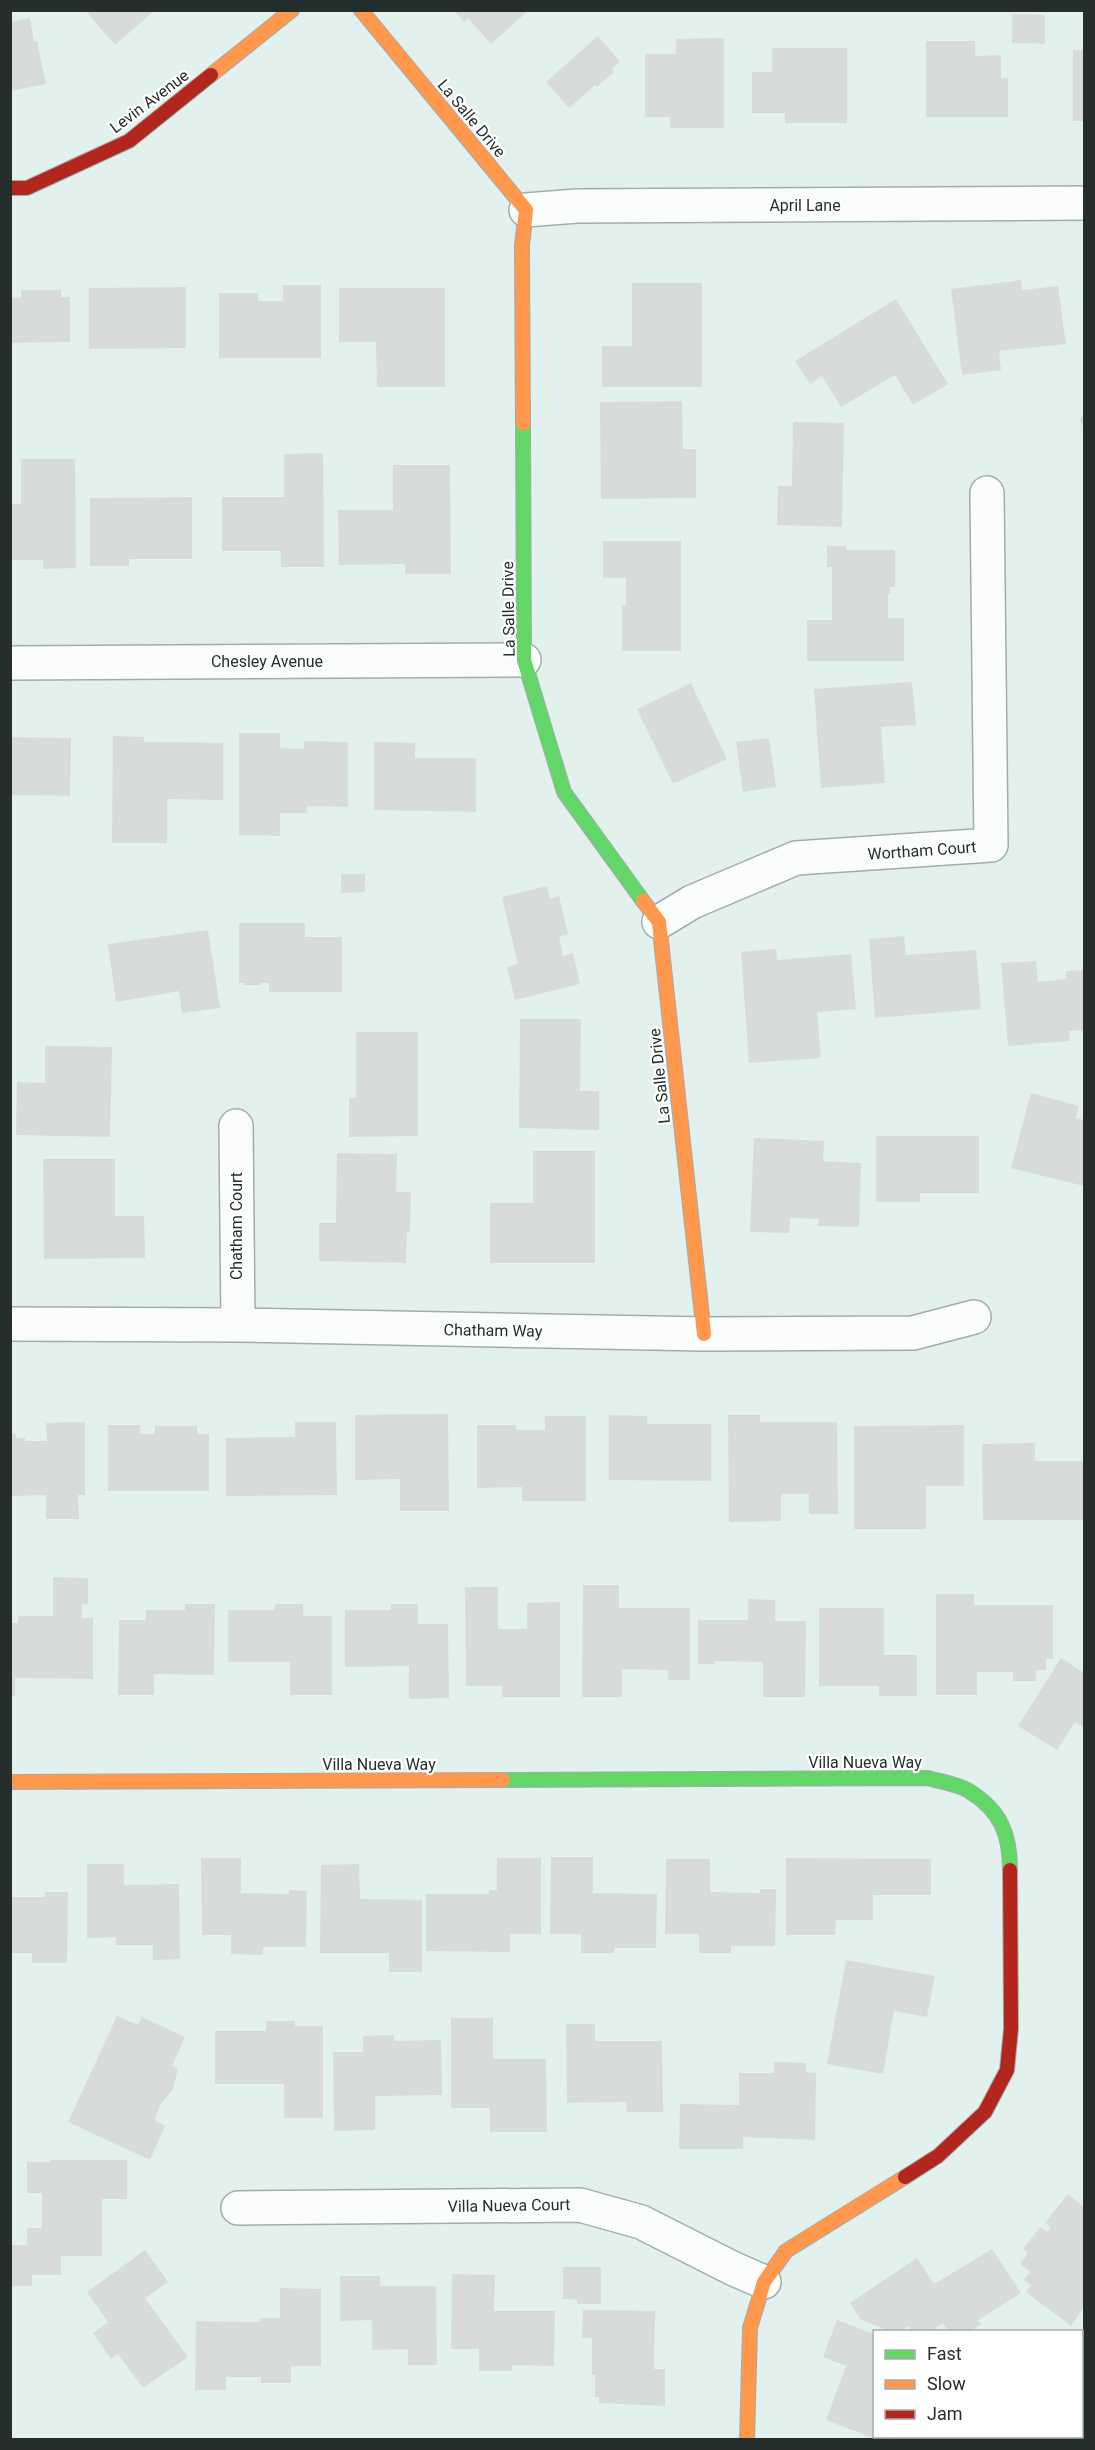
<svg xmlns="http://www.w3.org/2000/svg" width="1095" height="2450" viewBox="0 0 1095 2450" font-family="Roboto,sans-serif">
  <rect width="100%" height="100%" fill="#e2f1ee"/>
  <path fill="#d8dbdc" d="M85 10H155L115 45Z
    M454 10H529L491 44 468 18 464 22Z
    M1012 14 1045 15V44L1012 43Z
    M30 18 34 42 37 41 46 84 10 91V22Z
    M598 36 620 62 612 69 614 72 597 87 595 85 569 108 546 82Z
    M724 38V128H670V117H645V54H676V39Z
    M926 41H975V56L1001 55V78H1008V117H926Z
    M772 48H847V123H785V113H752V72H772Z
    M1073 50H1084V121H1073Z
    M1021 280 1022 290 1058 286 1066 344 999 351 1001 370 962 375 951 289Z
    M632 283H702V387H602V346H632Z
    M283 285H321V358H219V293H258V301H283Z
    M186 287V348L89 349V288Z
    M339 288H445V387H377L376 342H339Z
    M21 290H61V297H70V342L10 343V298H21Z
    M896 299 948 384 913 405 895 375 841 407 822 376 810 384 795 361Z
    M682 401 683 449H696V498L601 499 600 402Z
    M1084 415V429L1079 418Z
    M793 422 844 423 842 527 777 525 778 486H792Z
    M323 453 324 567H281V551H222V497H284V454Z
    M21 459H75L76 568 43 569V560H10V504H21Z
    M393 465H450L451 574H405V564L339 565 338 510H393Z
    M192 497V559H129V566H90V498Z
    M603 541H681V651H622V605H626V578H603Z
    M827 546H846V550H895V587H890V594H888V618H904V661H807V620H832V567H827Z
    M912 682 916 725 881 727 885 783 821 788 814 689Z
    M691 683 727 759 673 784 637 709Z
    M239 733H280V748L304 749V741L348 742V807L307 806V813H280V836L239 835Z
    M113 736 144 737V742L223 743V800L167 799V843H112Z
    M10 737 71 738 70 796 10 795Z
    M769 738 776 787 743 792 736 742Z
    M374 742 415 743V758H476V812L374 810Z
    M341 874H365V892L341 893Z
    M547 886 550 899 559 896 568 934 559 937 563 956 573 953 580 984 515 1000 507 967 518 964 502 897Z
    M239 923H305V937H342V992H269V983H261V985H244V983H239Z
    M208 930 220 1008 182 1013 179 991 116 1002 108 944Z
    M904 936 906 955 976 950 981 1009 875 1018 869 939Z
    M776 949 777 960 851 954 856 1009 817 1012 821 1058 749 1063 741 952Z
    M1036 961 1038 982 1066 979V971L1084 970V1030L1069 1031 1070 1041 1008 1046 1001 963Z
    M520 1019H581L580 1091H599V1130L519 1128Z
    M356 1032H418V1136L349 1137V1098H356Z
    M45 1046 112 1047 110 1137 16 1135 17 1082 45 1083Z
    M1031 1093 1079 1106 1076 1118 1084 1120V1186L1011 1168Z
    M876 1136H979V1193H920V1202H876Z
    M754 1138 824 1141 823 1161 861 1163 859 1227 818 1226 819 1219 790 1218 789 1233 750 1232Z
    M533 1151H595V1263H490V1203H533Z
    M337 1153 397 1154 396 1192H411L410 1232H407L406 1263 319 1261V1223H336Z
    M43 1159H115V1216H144L145 1258 44 1259Z
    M448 1414 449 1511H400V1479L355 1480V1415Z
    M609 1415 647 1416V1424H711V1481L609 1480Z
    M728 1415H760V1422H837L838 1514H809V1494H781V1521L729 1522Z
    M545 1416H586V1501H522V1487L477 1488V1425H516V1430H545Z
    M85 1422V1495H78L79 1519H46V1495L10 1496V1434H16V1438H25V1441H47L46 1423Z
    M295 1422H336L337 1495 226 1496V1438L295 1437Z
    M108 1425H140V1434H155V1426H197V1434H209V1491H108Z
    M964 1425V1486H926V1529H854V1426Z
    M1035 1443V1461H1084V1520H983L982 1444Z
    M53 1577 88 1578V1604H82V1618H93V1679L15 1678V1696H10V1623H18V1616H53Z
    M583 1585H619V1608H690V1680H668V1670L622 1669V1697H582Z
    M465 1587H498V1629H527V1603L560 1602V1697H502V1686H466Z
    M936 1594H974V1605H1053V1659H1046V1670H1036V1681H1013V1672H977V1695H936Z
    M748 1599 775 1600V1621H806L805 1697H763V1662L715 1661V1664H698V1620H748Z
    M185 1604H215L214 1675 154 1674V1695H118L119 1620H146V1610H185Z
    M275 1604H303V1616H332V1695H290V1662H228V1610H275Z
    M391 1604H418V1624H448L449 1698 409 1699V1666L345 1667V1610H391Z
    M819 1608H884V1655H917V1696H879V1686H819Z
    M1061 1658 1084 1673V1727L1075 1722 1057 1750 1018 1726Z
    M551 1857H593V1893L657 1894 656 1948H614V1953H581V1934H550Z
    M201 1858H241V1893L289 1894V1890L307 1891 306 1947H263V1955L231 1954V1935H202Z
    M497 1858H541V1934H510V1952L426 1951V1894H489V1890H497Z
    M786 1858 931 1859V1895H873V1920H836L835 1935H786Z
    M666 1859H710V1892L760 1893V1889H776L775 1946H731V1953H699V1934H665Z
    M87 1864H124V1885L179 1884 180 1959 153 1960V1945H116V1937L87 1938Z
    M359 1864 360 1899 422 1900V1972H389V1953H320L321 1865Z
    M45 1892H68L67 1963H32V1953H10V1897H45Z
    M846 1960 935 1976 927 2017 894 2011 883 2074 827 2064Z
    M117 2016 138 2025 142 2017 185 2037 172 2066 178 2069 173 2089 161 2104 154 2120 165 2126 150 2160 68 2122Z
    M451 2018H493V2059H546L547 2132H490V2108H451Z
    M266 2021H295V2026H323V2118H284V2084H215V2031H266Z
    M566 2024H595V2041H662L663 2112H627L626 2102 567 2103Z
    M394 2035V2041L441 2040 442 2095 375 2096V2130L334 2131 333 2052H363V2036Z
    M774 2062 806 2063V2072L816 2073 815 2140 743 2137V2149H679L680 2104 739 2105V2073H774Z
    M51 2160H127V2199H102V2256H61V2275H32V2286H10V2245H27V2228H42V2193H27V2162H51Z
    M1068 2194 1084 2207V2307L1071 2326 1026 2292 1031 2285 1024 2280 1030 2272 1020 2264 1028 2253 1023 2249 1040 2227 1047 2232 1051 2227 1045 2223Z
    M992 2249 1021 2293 978 2320 981 2324 970 2332H948L943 2323 930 2332H912L908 2326 900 2332H891L860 2319 850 2303 917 2258 934 2284Z
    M145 2250 168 2282 145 2298 188 2357 143 2388 118 2354 111 2359 93 2333 108 2322 87 2292Z
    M563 2267H601V2304H577V2300L563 2299Z
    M452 2274 495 2275 494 2311H555L554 2366 512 2365V2371H479V2349H451Z
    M340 2276H380V2286H436L437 2365H408V2349L372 2350V2320L340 2321Z
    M280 2288 321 2289V2366H291V2383H261V2377H226V2390H195L196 2321 260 2322V2318H280Z
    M583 2310 655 2311 654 2369H665V2406L599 2403V2397H595V2375H592V2338H582Z
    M837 2320 874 2334V2436H901L900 2440H878L826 2420 846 2366 823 2357Z
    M969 2436H1057V2440H969Z"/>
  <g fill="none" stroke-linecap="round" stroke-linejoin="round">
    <defs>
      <path id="street" d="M526 210 577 206 1084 203
        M10 663 524 660
        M659 922 692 902 796 858 991 845 987 493
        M236 1126 238 1325
        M10 1324 238 1325 704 1334 913 1333 974 1317
        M238 2208 580 2205 641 2222 734 2269 764 2282"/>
      <path id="fast" d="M523 424 524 660 564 792 643 901
        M503 1780 928 1778C941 1782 958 1784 969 1791 1001 1811 1010 1834 1010 1870"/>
      <path id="slow" d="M361 10 526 210 522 246 523 424
        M211 75 292 10
        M643 901 659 922 704 1334
        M10 1782 503 1780
        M747 2440 750 2328 764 2282 786 2251 905 2177"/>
      <path id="jam" d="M10 188H27L129 141 211 75
        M905 2177 938 2156 985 2112 1007 2070 1011 2029 1010 1870"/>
    </defs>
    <use href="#street" stroke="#a2adab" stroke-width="36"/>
    <use href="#fast" stroke="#a2adab" stroke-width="16"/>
    <use href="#slow" stroke="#a2adab" stroke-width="16"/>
    <use href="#jam" stroke="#a2adab" stroke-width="16"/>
    <use href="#street" stroke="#fbfdfc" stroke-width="33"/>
    <use href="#fast" stroke="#63d668" stroke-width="14"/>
    <use href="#slow" stroke="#ff974d" stroke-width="14"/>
    <use href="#jam" stroke="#b3261e" stroke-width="14"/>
  </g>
  <g text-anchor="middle" stroke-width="4.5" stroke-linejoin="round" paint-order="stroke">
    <g font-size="16" fill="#242f2d" stroke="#fff">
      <text transform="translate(149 101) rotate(-37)" y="6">Levin Avenue</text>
      <text transform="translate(472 118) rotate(50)" y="6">La Salle Drive</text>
      <text x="805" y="211">April Lane</text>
      <text transform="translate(508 609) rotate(-91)" y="6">La Salle Drive</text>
      <text x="267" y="667">Chesley Avenue</text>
      <text transform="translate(922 850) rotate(-4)" y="6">Wortham Court</text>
      <text transform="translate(659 1076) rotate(-96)" y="6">La Salle Drive</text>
      <text transform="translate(236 1226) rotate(-90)" y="6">Chatham Court</text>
      <text transform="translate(493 1330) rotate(1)" y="6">Chatham Way</text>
      <text x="865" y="1768">Villa Nueva Way</text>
      <text x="379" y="1770">Villa Nueva Way</text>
      <text transform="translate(509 2205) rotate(-1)" y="6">Villa Nueva Court</text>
    </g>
  </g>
  <rect width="1095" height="2450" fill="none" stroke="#242f2d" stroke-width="24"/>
  <rect x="873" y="2330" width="210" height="108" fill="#ffffff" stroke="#a7acab" stroke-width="1.5"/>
  <rect x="885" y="2350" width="30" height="9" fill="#63d668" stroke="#a7acab" stroke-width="1.5"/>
  <text x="927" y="2360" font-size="18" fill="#242f2d">Fast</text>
  <rect x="885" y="2380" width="30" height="9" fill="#ff974d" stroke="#a7acab" stroke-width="1.5"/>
  <text x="927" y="2390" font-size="18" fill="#242f2d">Slow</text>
  <rect x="885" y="2410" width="30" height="9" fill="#b3261e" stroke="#a7acab" stroke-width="1.5"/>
  <text x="927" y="2420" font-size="18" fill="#242f2d">Jam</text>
</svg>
